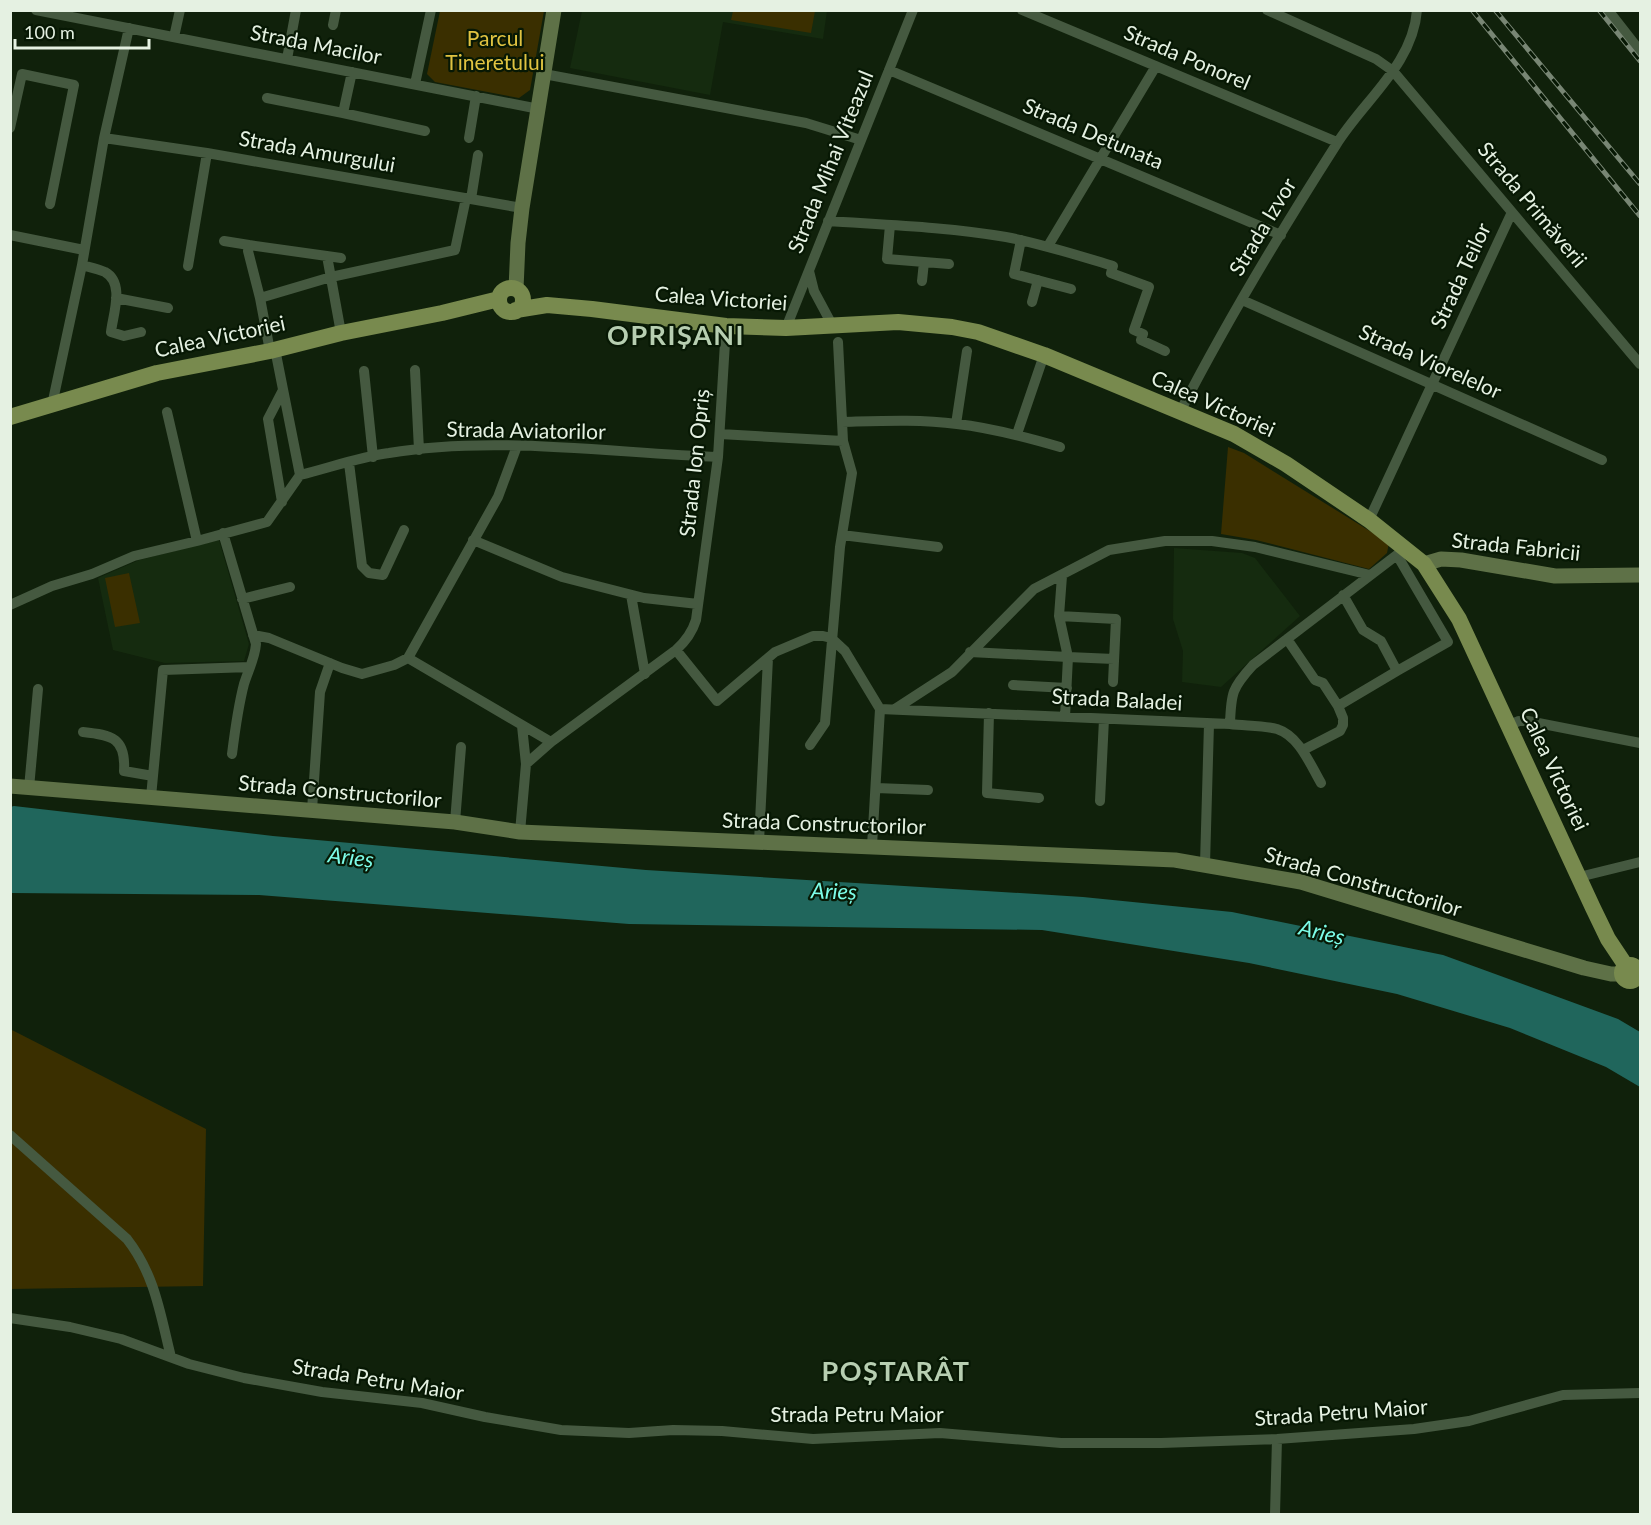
<svg xmlns="http://www.w3.org/2000/svg" width="1651" height="1525" viewBox="0 0 1651 1525" font-family="Lato,sans-serif">
  <rect width="100%" height="100%" fill="#10210b"/>
  <path fill="#152b0f" d="M582 11H827L823 39 723 22 710 95 570 68Z
    M219 540 249 644 244 661 165 663 113 650 98 578 139 560Z
    M1174 548 1242 553 1255 558 1300 616 1221 687 1182 682 1183 651 1173 619Z"/>
  <path fill="#3a2f00" d="M440 11H544L530 90 519 98 435 82 427 74Z
    M733 11V10L815 11 811 33 731 20Z
    M1228 447 1244 453 1389 543 1387 553 1369 569 1256 540 1221 534Z
    M129 573 140 623 115 627 105 578Z
    M10 1029 206 1129 203 1286 11 1289Z"/>
  <path fill="#20665c" d="M14 806 273 836 646 870 1083 897 1232 912 1443 955 1618 1019 1640 1032V1087L1606 1067 1510 1028 1397 994 1249 963 1042 930 629 924 259 895 11 893 10 807Z"/>
  <g fill="none" stroke-linecap="round" stroke-linejoin="round">
    <path stroke="#455940" stroke-width="10" d="M36 10 539 109
      M1022 10 1337 142
      M1267 10 1376 59 1393 71 1640 364
      M1608 10 1640 51
      M333 25 336 10
      M174 37 180 10
      M287 59 296 10
      M889 70 1281 235
      M544 74 806 123 861 140
      M415 84 431 10
      M267 98 343 113 352 72
      M343 113 425 131
      M10 128 22 74 74 85 50 204
      M104 138 207 153 522 208
      M469 138 476 96
      M471 199 478 155
      M828 221C887 225 947 227 1006 237 1043 244 1077 255 1113 266L1111 273 1149 287 1134 330 1143 334 1141 340 1165 351
      M890 225 887 259 949 264
      M10 235 84 250
      M1021 240 1014 274 1071 289
      M224 241 249 245 248 251 260 298 270 351
      M249 245 341 258
      M1048 246 1156 66
      M327 256 341 333
      M82 265C89 267 98 269 105 272 125 283 113 314 111 332L124 336 141 332
      M188 266 207 153
      M809 271 814 291 829 319 830 326
      M922 281 924 262
      M116 298 168 308
      M260 298 331 277 455 250 466 198
      M1242 300 1602 460
      M1032 302 1038 280
      M786 328 913 10
      M415 370 419 450
      M364 371 373 457
      M52 405 82 265 104 138 129 28
      M167 412 197 541
      M1180 412C1227 321 1281 231 1336 145 1363 101 1413 65 1417 10
      M842 422C880 421 919 419 957 424 992 428 1026 437 1060 447
      M956 424 967 351
      M720 434 843 441
      M1017 434 1044 355
      M349 463 362 566 369 573 383 575 404 530
      M300 475C329 468 359 457 389 453 494 435 612 453 718 457
      M282 502 268 419 283 390
      M1369 520 1512 212
      M223 533 256 644C255 658 248 671 244 684 238 707 235 730 232 754
      M842 535 938 547
      M473 540 562 577 644 598 698 604
      M1062 576 1059 616 1068 657 1114 659
      M631 595 645 674
      M242 599 290 587
      M10 605 52 586 92 574 134 556 197 541 267 522 300 475 275 349
      M1059 616 1116 619 1113 682
      M253 635 269 638 342 668 362 674 394 665 408 658 498 497 517 446
      M1287 639 1315 680 1323 683 1338 706 1343 718V725L1340 731 1303 750
      M676 650 717 701 775 652 813 636H823L831 638 845 651 880 709
      M970 652 1068 657 1065 717
      M408 658 551 742
      M1397 671 1448 642 1397 555
      M1013 685 1067 688
      M1338 706 1397 671 1381 641 1363 630 1343 595
      M880 709 1230 724C1245 726 1262 725 1277 729 1299 736 1310 764 1321 783
      M895 709 952 672 1034 589 1109 550 1165 541H1212L1255 547 1370 575
      M989 713 987 793 1039 798
      M1230 724C1231 693 1232 688 1253 665L1406 548
      M1509 725 1519 721H1528L1640 743
      M83 732C112 735 126 738 124 771L153 776
      M810 745 825 723 840 547 852 473 843 441 838 342
      M526 764 551 742 676 650C686 641 692 633 696 620L718 457 726 326
      M29 788 38 689
      M876 788 928 790
      M151 797 163 670 250 667
      M1100 801 1104 719
      M312 810 320 692 330 663
      M455 822 461 747
      M520 832 526 764 522 726
      M759 842 768 658
      M872 846 880 709
      M1205 864 1209 724
      M1579 877 1640 862
      M10 1135 127 1239C155 1275 160 1313 171 1357
      M10 1318 70 1327 121 1339 189 1364 244 1378 322 1392 422 1403 485 1417 561 1430 629 1433 673 1430 722 1431 813 1439 940 1433 1061 1443H1161L1277 1439 1414 1429 1469 1421 1563 1395 1640 1393
      M1275 1514 1277 1439"/>
    <path stroke="#5e7147" stroke-width="15" d="M516 289 518 243 522 208 554 10
      M1424 564 1441 559 1461 560 1555 576 1640 575
      M10 786 455 822 520 832 1175 860 1301 882 1584 968 1611 974H1622"/>
    <path stroke="#788a4e" stroke-width="16" d="M499 300a12 12 0 1 1 24 0a12 12 0 1 1-24 0Z
      M516 310 547 305 592 309 726 326 786 328 898 322 952 327 978 332 1044 355 1234 434 1286 464 1369 520 1424 564 1459 619 1593 908 1608 939 1626 966
      M10 417 157 373 270 351 341 333 442 313 499 299
      M1622 973a8 8 0 1 1 16 0a8 8 0 1 1-16 0Z"/>
    <defs>
      <path id="rail" d="M1472 10 1640 216
        M1495 10 1640 184
        M1599 10 1640 61"/>
    </defs>
    <use href="#rail" stroke="#788674" stroke-width="5"/>
    <use href="#rail" stroke="#071804" stroke-width="3" stroke-dasharray="9" stroke-linecap="butt"/>
  </g>
  <g text-anchor="middle" stroke-width="4.5" stroke-linejoin="round" paint-order="stroke">
    <g font-size="21" fill="#e0c341" stroke="#071804">
      <text x="495" y="46">Parcul<tspan x="495" dy="24">Tineretului</tspan></text>
    </g>
    <g font-size="21" fill="#e5f1e2" stroke="#071804">
      <text transform="translate(316 45) rotate(11)" y="7">Strada Macilor</text>
      <text transform="translate(1187 58) rotate(23)" y="7">Strada Ponorel</text>
      <text transform="translate(1093 134) rotate(23)" y="7">Strada Detunata</text>
      <text transform="translate(317 152) rotate(10)" y="7">Strada Amurgului</text>
      <text transform="translate(831 162) rotate(-68)" y="7">Strada Mihai Viteazul</text>
      <text transform="translate(1532 205) rotate(50)" y="7">Strada Primăverii</text>
      <text transform="translate(1263 227) rotate(-59)" y="7">Strada Izvor</text>
      <text transform="translate(1461 276) rotate(-65)" y="7">Strada Teilor</text>
      <text transform="translate(721 299) rotate(4)" y="7">Calea Victoriei</text>
      <text transform="translate(220 337) rotate(-12)" y="7">Calea Victoriei</text>
      <text transform="translate(1430 362) rotate(24)" y="7">Strada Viorelelor</text>
      <text transform="translate(1213 404) rotate(24)" y="7">Calea Victoriei</text>
      <text transform="translate(526 431) rotate(1)" y="7">Strada Aviatorilor</text>
      <text transform="translate(695 463) rotate(-84)" y="7">Strada Ion Opriș</text>
      <text transform="translate(1516 547) rotate(6)" y="7">Strada Fabricii</text>
      <text transform="translate(1117 700) rotate(3)" y="7">Strada Baladei</text>
      <text transform="translate(1554 769) rotate(65)" y="7">Calea Victoriei</text>
      <text transform="translate(340 792) rotate(5)" y="7">Strada Constructorilor</text>
      <text transform="translate(824 824) rotate(2)" y="7">Strada Constructorilor</text>
      <text transform="translate(1363 882) rotate(16)" y="7">Strada Constructorilor</text>
      <text transform="translate(378 1380) rotate(9)" y="7">Strada Petru Maior</text>
      <text transform="translate(1341 1413) rotate(-4)" y="7">Strada Petru Maior</text>
      <text x="857" y="1422">Strada Petru Maior</text>
    </g>
    <g font-size="22" font-style="italic" fill="#7dfde9" stroke="#071804">
      <text transform="translate(351 857) rotate(7)" y="8">Arieș</text>
      <text transform="translate(834 891) rotate(2)" y="8">Arieș</text>
      <text transform="translate(1322 932) rotate(14)" y="8">Arieș</text>
    </g>
    <g font-size="27" font-weight="bold" letter-spacing="1.5" fill="#b7ceb1" stroke="#071804">
      <text x="676" y="345">OPRIȘANI</text>
      <text x="896" y="1381">POȘTARÂT</text>
    </g>
  </g>
  <rect width="1651" height="1525" fill="none" stroke="#e5f1e2" stroke-width="24"/>
  <path d="M15 39v9h134v-9" fill="none" stroke="#e5f1e2" stroke-width="3"/>
  <text x="24" y="39" font-size="18" fill="#e5f1e2" stroke="#071804" stroke-width="4.5" paint-order="stroke">100 m</text>
</svg>
